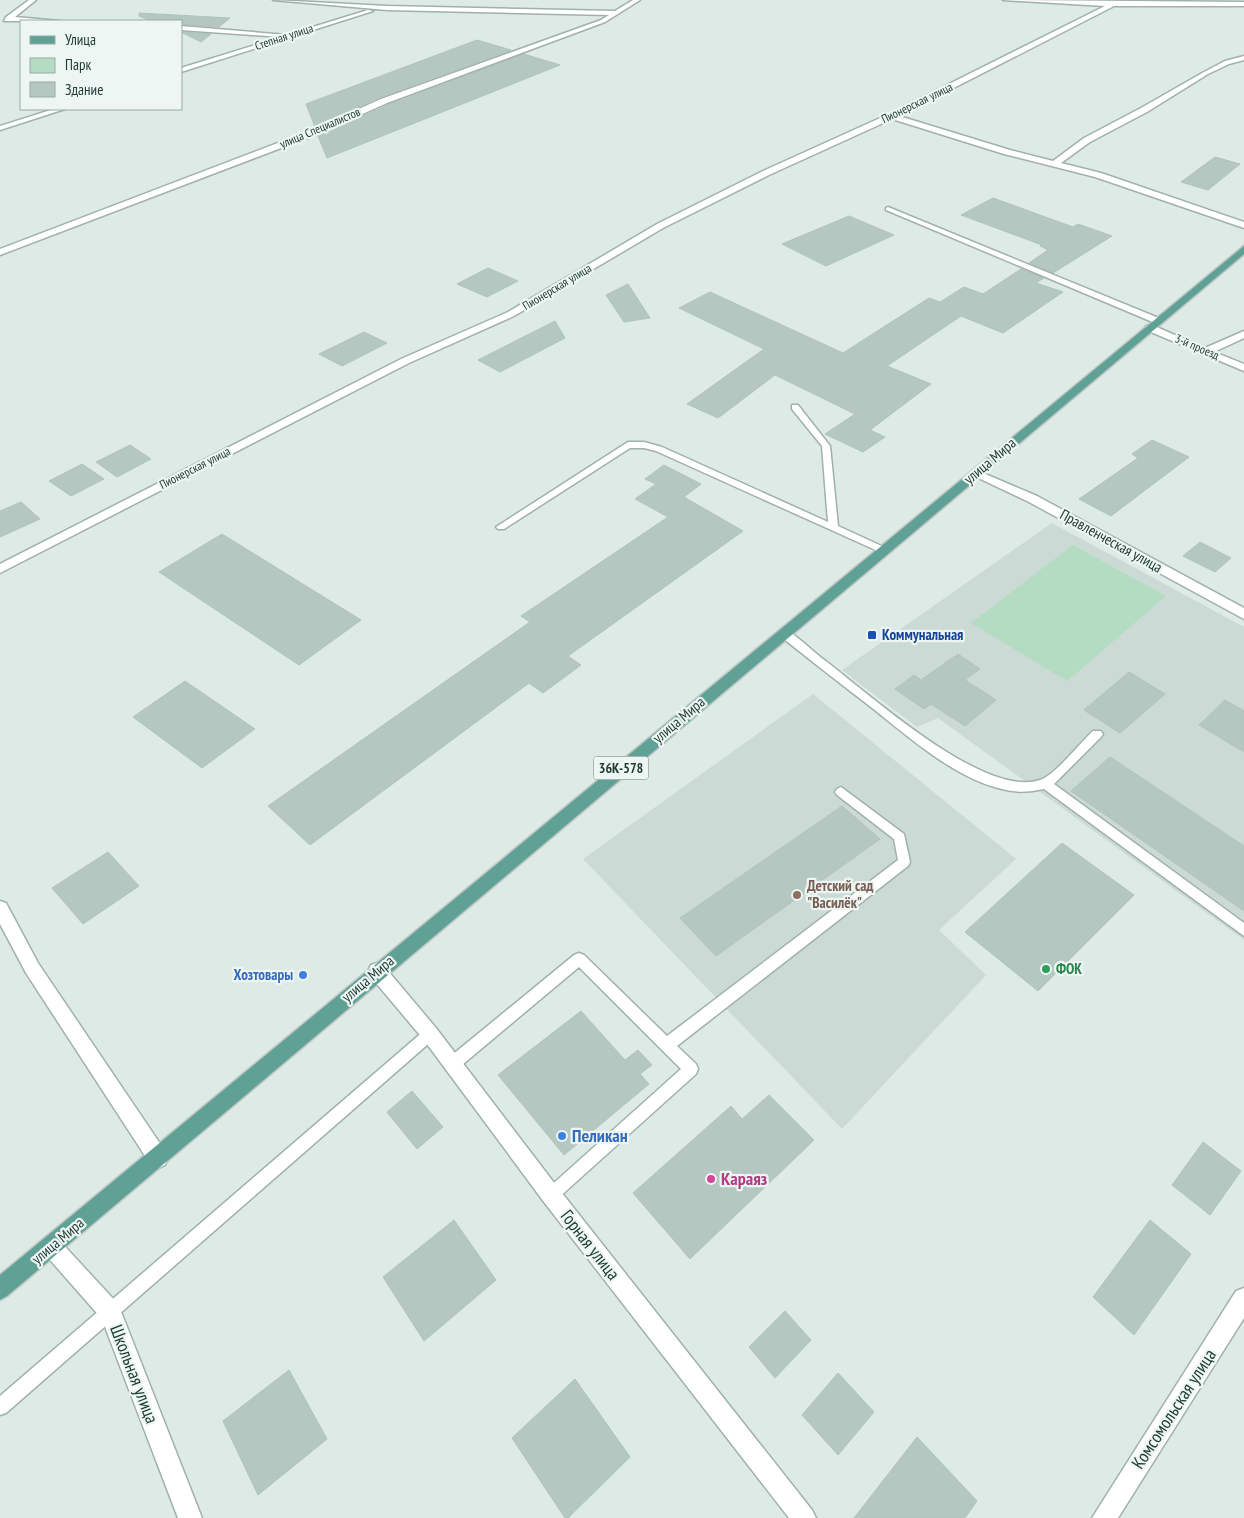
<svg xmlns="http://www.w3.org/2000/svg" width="1244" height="1518" viewBox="0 0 1244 1518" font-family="'PT Sans Narrow',sans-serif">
  <rect width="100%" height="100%" fill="#ddeae5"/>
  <path fill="#cbdad4" d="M1052 523 1244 627V940L938 718 917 727 842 670Z
    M813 694 1016 859 939 930 986 975 842 1129 583 859Z"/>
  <path fill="#b4dcc2" d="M1073 545 1166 596 1067 681 971 623Z"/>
  <path fill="#b5c7c1" stroke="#afc3bc" d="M139 13 230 18 219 27 181 24V21H151L139 16Z
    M181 32 211 34 201 42Z
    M477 40 511 50 380 97 315 127 306 104Z
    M524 54 560 65 327 158 318 136 388 105Z
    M1215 157 1240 164 1208 190 1181 182Z
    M993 198 1073 227 1078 224 1112 236 1053 273 1029 263 1048 250 1040 246 1042 245 961 215Z
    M849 216 894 235 826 266 782 244Z
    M488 268 518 281 487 297 457 284Z
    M1021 269 1044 278 1036 283 1063 292 1003 333 961 316 887 366 931 384 870 430 885 437 863 452 825 434 855 414 775 375 718 418 687 404 764 349 679 308 710 292 843 353 929 298 940 302 964 287 983 294Z
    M628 284 650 318 624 322 606 295Z
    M555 321 565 338 500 372 478 360Z
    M364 332 387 343 342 366 319 354Z
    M1152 440 1189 457 1111 516 1079 499 1138 458 1132 454Z
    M130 445 151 459 117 477 96 462Z
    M82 464 104 479 71 496 49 481Z
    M664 465 701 484 684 497 743 531 568 656 581 665 543 693 529 683 310 845 268 806 530 622 521 616 668 517 635 499 656 484 645 479Z
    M21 502 40 519 0 537V511Z
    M222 534 361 620 299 665 159 572Z
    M1200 542 1231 558 1215 572 1183 556Z
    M958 654 980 669 965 680 996 700 965 726 931 704 924 709 895 689 914 675 921 680Z
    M1129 672 1165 694 1120 733 1084 710Z
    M185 681 255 729 202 768 133 717Z
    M1225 700 1244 711V752L1199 725Z
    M1110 757 1244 846V911L1071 791Z
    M842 806 880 839 716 956 680 918Z
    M1062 843 1134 895 1038 991 965 932Z
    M108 852 139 886 83 924 52 888Z
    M581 1011 625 1060 638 1050 652 1065 640 1074 649 1084 564 1155 498 1075Z
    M412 1091 443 1127 417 1149 387 1112Z
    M769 1095 814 1140 690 1259 633 1193 731 1106 742 1119Z
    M1203 1142 1241 1171 1210 1215 1172 1185Z
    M454 1220 496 1280 424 1341 383 1277Z
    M1150 1220 1191 1254 1134 1335 1093 1297Z
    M785 1311 811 1340 775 1378 749 1347Z
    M289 1370 327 1439 258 1495 223 1421Z
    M838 1373 874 1412 838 1455 802 1415Z
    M575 1379 630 1457 568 1518H565L512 1438Z
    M917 1437 977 1501 965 1518H854Z"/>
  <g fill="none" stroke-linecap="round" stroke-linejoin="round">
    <defs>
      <path id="lane" d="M888 207 1161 319 1162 321 1155 323 886 210V208Z
        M792 405H798L830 446 838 526 886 548V552H880L656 451 644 448H630L504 529H498L496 527 628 442H644L662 447 828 522 822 446 792 409Z
        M783 629C795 633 812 651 823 659 868 693 984 799 1040 780 1054 776 1081 742 1093 731H1101L1103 734 1101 737 1054 784 1244 923V936L1044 789C1029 792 1017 793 1002 789 957 779 912 740 876 711 844 686 811 661 779 635L778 633 779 631Z
        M841 787 904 834 910 862 908 866 677 1046 696 1064 698 1069 696 1074 556 1200 551 1203 546 1200 543 1195 546 1190 681 1069 579 967 456 1070 451 1072 446 1070 444 1065 446 1060 574 955 579 953 584 955 667 1036 898 860 894 839 837 795 835 792 837 789Z
        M430 1028 435 1030 437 1034 435 1038 6 1413 0 1415V1396L425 1030Z"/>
      <path id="street" d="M29 0H36L15 17 60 21H4L6 17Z
        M273 0 387 6 615 11 633 0H640L605 22 387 103 318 134 0 255V249L312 130 381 99 601 20 609 15 387 10Z
        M1003 0 1244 2V6H1114L899 116 1010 150 1053 161 1084 138 1141 108 1204 72 1225 61 1244 56V60L1229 64 1208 74 1147 112 1090 142 1061 163 1101 173 1244 222V228L1095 177 1004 154 892 119 769 175 663 228 514 316 409 363 0 573V564L401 359 508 312 657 224 763 171 889 114 1105 6Z
        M368 10 373 11 181 72V68L281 37 181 30V26L287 35Z
        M54 109H65L0 130V126Z
        M1146 326H1154L1205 348 1244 331V338L1214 352 1244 364V371L1146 330Z
        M976 470 1037 496 1244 608V619L1029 502 972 475V471Z
        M0 901 6 903 38 963 165 1151 168 1158 165 1165 158 1168 151 1165 26 973 0 924Z
        M377 963 383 965 436 1028 558 1188 812 1510 816 1518H789L544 1202 424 1040 371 977 368 971 371 965Z
        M51 1236 58 1239 118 1304 202 1518H178L102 1319 44 1253 41 1246 44 1239Z
        M1244 1288V1318L1118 1518H1092L1236 1291Z"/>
      <path id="primary" d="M1244 246V254L7 1296 0 1300V1275Z"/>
    </defs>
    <use href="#lane" stroke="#a0b1ac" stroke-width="3"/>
    <use href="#street" stroke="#a0b1ac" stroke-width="3"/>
    <use href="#primary" stroke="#bcc4c2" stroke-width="3"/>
    <use href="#lane" fill="#fff" fill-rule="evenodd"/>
    <use href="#street" fill="#fff" fill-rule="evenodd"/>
    <use href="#primary" fill="#5fa195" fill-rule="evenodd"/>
  </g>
  <rect fill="#1a4fb4" stroke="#edf6f2" stroke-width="2" x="867" y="630" width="10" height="10" rx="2.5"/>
  <circle fill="#8d6e63" stroke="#edf6f2" stroke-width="2" cx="797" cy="895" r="5"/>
  <circle fill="#2e9e5b" stroke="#edf6f2" stroke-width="2" cx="1046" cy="969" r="5"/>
  <g fill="#3f7fe0" stroke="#edf6f2" stroke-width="2">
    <circle cx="303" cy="975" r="5"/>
    <circle cx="562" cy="1136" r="5"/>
  </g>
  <circle fill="#d1479c" stroke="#edf6f2" stroke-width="2" cx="711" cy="1179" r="5"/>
  <g text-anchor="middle" stroke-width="4.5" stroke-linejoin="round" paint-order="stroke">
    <g font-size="12" fill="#1e3934" stroke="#edf6f2">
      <text transform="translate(284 37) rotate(-18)" y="4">Степная улица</text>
      <text transform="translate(917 103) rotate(-26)" y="4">Пионерская улица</text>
      <text transform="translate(320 128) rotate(-23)" y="4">улица Специалистов</text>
      <text transform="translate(557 287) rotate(-31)" y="4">Пионерская улица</text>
      <text transform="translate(1197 347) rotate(23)" y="4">3-й проезд</text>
      <text transform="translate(195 468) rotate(-27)" y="4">Пионерская улица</text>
    </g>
    <rect fill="#edf6f2" stroke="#5c726d" stroke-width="1" x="593.5" y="756.5" width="55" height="23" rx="4"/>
    <g font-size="14" font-weight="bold" fill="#1e3934">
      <text x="621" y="773">36К-578</text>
    </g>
    <g font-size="15" fill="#1e3934" stroke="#edf6f2">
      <text transform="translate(990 461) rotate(-40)" y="5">улица Мира</text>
      <text transform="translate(1111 541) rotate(29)" y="5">Правленческая улица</text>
      <text transform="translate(679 720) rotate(-40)" y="5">улица Мира</text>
      <text transform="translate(368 979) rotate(-40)" y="5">улица Мира</text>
      <text transform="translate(58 1241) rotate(-40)" y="5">улица Мира</text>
    </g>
    <g font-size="15" font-weight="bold" fill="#164399" stroke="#edf6f2" text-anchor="start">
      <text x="882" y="640">Коммунальная</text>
    </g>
    <g font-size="15" font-weight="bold" fill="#785e54" stroke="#edf6f2" text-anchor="start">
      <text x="807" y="891">Детский сад<tspan x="807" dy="17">"Василёк"</tspan></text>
    </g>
    <g font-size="15" font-weight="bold" fill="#27864d" stroke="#edf6f2" text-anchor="start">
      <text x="1056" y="974">ФОК</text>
    </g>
    <g font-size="15" font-weight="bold" fill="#366cbe" stroke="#edf6f2" text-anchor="end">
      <text x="293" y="980">Хозтовары</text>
    </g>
    <g font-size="18" font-weight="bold" fill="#366cbe" stroke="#edf6f2" text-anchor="start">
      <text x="572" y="1142">Пеликан</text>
    </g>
    <g font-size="18" font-weight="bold" fill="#b23c85" stroke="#edf6f2" text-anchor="start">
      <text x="721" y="1185">Караяз</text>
    </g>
    <g font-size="18" fill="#1e3934" stroke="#edf6f2">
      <text transform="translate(590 1245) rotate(52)" y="6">Горная улица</text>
      <text transform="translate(134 1374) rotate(69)" y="6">Школьная улица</text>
      <text transform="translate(1174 1409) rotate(-57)" y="6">Комсомольская улица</text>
    </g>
  </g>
  <rect x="20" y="20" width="162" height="90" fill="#edf6f2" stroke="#9aaaa6"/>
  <rect x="30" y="36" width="25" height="8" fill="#5fa195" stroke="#9aaaa6"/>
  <text x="65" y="45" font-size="15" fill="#1e3934">Улица</text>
  <rect x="30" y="58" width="25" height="15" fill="#b4dcc2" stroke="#9aaaa6"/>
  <text x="65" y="70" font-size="15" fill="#1e3934">Парк</text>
  <rect x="30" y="82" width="25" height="15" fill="#b5c7c1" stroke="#9aaaa6"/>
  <text x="65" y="95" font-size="15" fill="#1e3934">Здание</text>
</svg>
